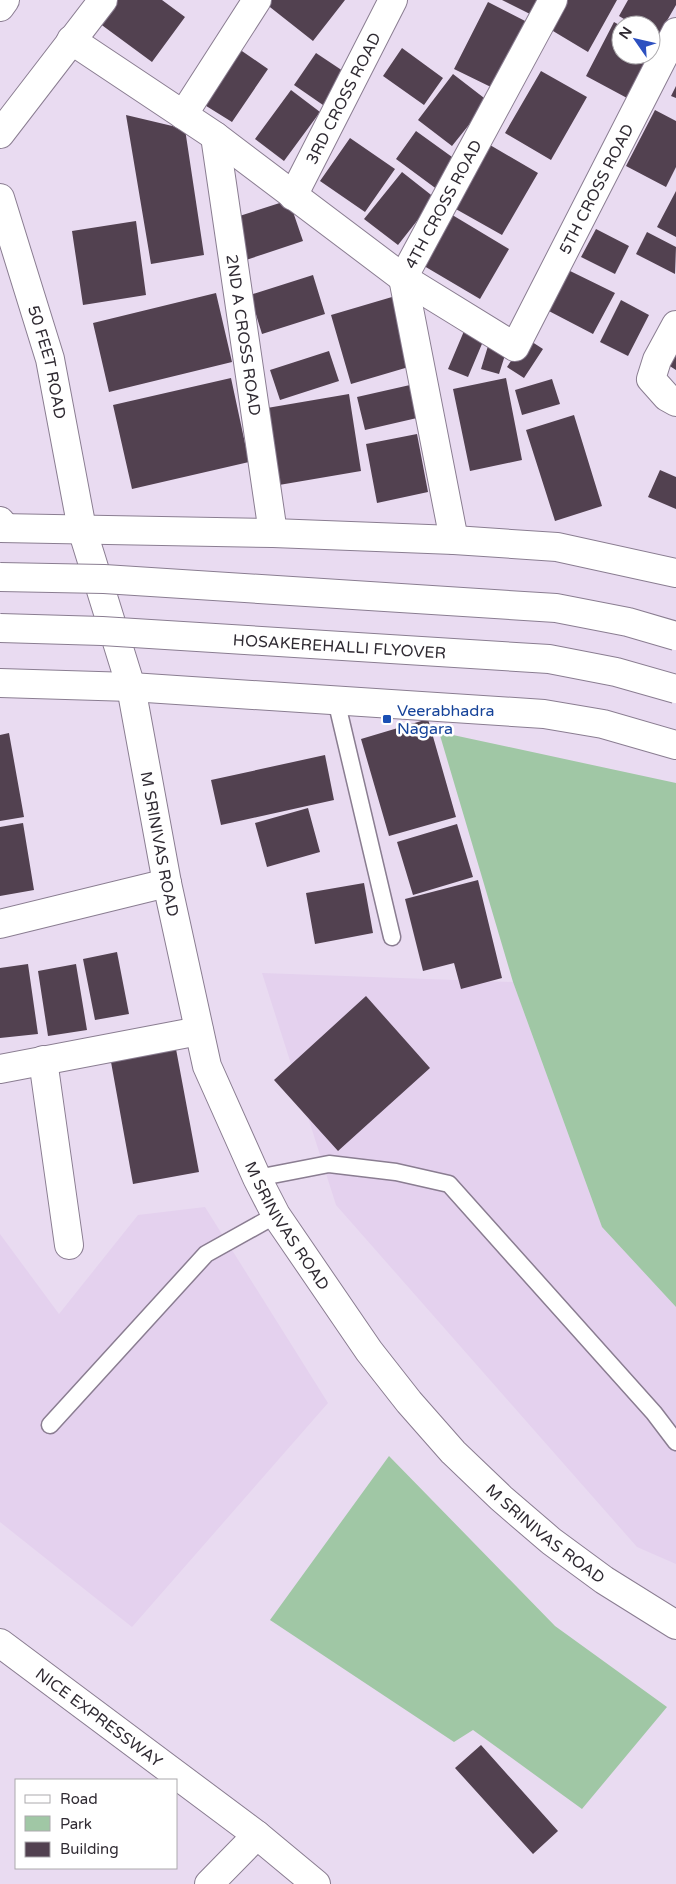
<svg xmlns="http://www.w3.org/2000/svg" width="676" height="1884" viewBox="0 0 676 1884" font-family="'Varela Round',sans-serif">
  <rect width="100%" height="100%" fill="#e9dbf1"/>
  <path fill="#e4d1ee" d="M262 973 513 982 602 1227 676 1307V1564L637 1547 336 1205Z
    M205 1207 328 1403 132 1627 0 1522V1234L59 1314 138 1215Z"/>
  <path fill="#a0c7a5" d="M439 732 676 783V1307L602 1227 513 982Z
    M389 1456 555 1626 667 1707 582 1809 473 1730 454 1742 270 1620Z"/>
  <path fill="#524150" d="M116 0H162L185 17 152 62 99 23Z
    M261 0H345L313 41Z
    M502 0H540L532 15Z
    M564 0H617L588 52 548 28Z
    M628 0H676V5L657 38 651 35V25H634L619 16Z
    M488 2 531 24 497 90 454 69Z
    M614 22 621 26V55H649L627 98 586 76Z
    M402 48 443 78 424 105 383 76Z
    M239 49 268 69 232 122 203 104Z
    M316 53 346 73 323 105 294 85Z
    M541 71 587 97 551 160 505 133Z
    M453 74 488 101 452 146 418 120Z
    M676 86V98L671 96Z
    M291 90 320 112 284 161 255 139Z
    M655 110 676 121V167L666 187 626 166Z
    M126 115 185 129 204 255 151 264Z
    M416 131 459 162 438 190 396 159Z
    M350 138 395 169 365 212 320 181Z
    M490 145 538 173 502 235 454 208Z
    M402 172 435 198 398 245 364 219Z
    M676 191V237L657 227Z
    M289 200 303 241 243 261 230 219Z
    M449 213 509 249 480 299 419 263Z
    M136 221 146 295 83 305 72 231Z
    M596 229 629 246 615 274 581 257Z
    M647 232 676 247 675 274 636 254Z
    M566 269 615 293 593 334 545 309Z
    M313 275 325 314 262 334 250 295Z
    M216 293 232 362 109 392 93 323Z
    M392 297 412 366 351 384 331 315Z
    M621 300 649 315 628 356 600 342Z
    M467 324 487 332 468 377 448 369Z
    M526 338 543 349 524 378 507 367Z
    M676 345V370L665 363Z
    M488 346 506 352 499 374 481 369Z
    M329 351 339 381 280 400 270 370Z
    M231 378 249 462 132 489 113 405Z
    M506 378 522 460 470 471 453 389Z
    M552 379 560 404 522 415 515 390Z
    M410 385 417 418 365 430 357 397Z
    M349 394 361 471 279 485 267 408Z
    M574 415 602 506 555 521 526 430Z
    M417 434 428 492 377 503 366 444Z
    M660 470 676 477V509L648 497Z
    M428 719 456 817 389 836 361 739Z
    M9 733 24 817 0 821V735Z
    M325 755 334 800 221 825 211 780Z
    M308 808 320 852 267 867 255 823Z
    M23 823 34 890 0 896V827Z
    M457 824 473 877 413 895 397 842Z
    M478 880 502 978 461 989 454 963 423 971 405 899Z
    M364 883 373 933 315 944 306 893Z
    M117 952 129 1014 95 1020 83 959Z
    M28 964 38 1034 0 1038V968Z
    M76 964 87 1030 48 1036 38 971Z
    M366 996 430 1068 338 1151 274 1080Z
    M176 1049 199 1172 133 1184 111 1062Z
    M481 1745 558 1831 533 1854 455 1768Z"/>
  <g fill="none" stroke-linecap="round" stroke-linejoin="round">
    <defs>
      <path id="service" d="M336 700 392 937
        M257 1178 329 1164 396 1172 449 1184 654 1413 676 1442
        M50 1425 206 1254 276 1215"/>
      <g id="minor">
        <path d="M0 7 5 0"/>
        <path id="s1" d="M71 40 215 136 403 278 515 347 676 32"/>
        <path d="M183 115 257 0"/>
        <path d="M0 134 103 0"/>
        <path id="s2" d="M215 136 273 533"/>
        <path id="s3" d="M293 196 393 0"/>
        <path d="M676 325 657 360 651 379 667 397 676 402"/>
        <path id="s4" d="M454 540 403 278 553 0"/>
        <path d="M0 924 167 883"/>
        <path d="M43 1060 69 1245"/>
        <path d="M0 1069 199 1031"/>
      </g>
      <g id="tertiary">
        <path d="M0 528 273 533 454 540 557 547 676 573"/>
        <path id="s5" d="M82 529 131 687 167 883 207 1066 257 1178 276 1215 369 1351 409 1402 453 1452 501 1498 551 1541 604 1580 676 1625"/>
        <path d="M0 683 131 687 544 714 603 724 676 745"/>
      </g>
      <g id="secondary">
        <path id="s6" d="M0 198 50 359 82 529"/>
      </g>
      <g id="motorway">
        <path d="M0 521 6 528"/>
        <path id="s7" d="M0 1643 257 1835 316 1884"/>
        <path d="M209 1884 257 1835"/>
      </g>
    </defs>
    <use href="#service" stroke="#8a7d91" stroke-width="19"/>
    <use href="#minor" stroke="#8a7d91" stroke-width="30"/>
    <use href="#tertiary" stroke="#8a7d91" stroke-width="30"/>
    <use href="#secondary" stroke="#8a7d91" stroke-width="30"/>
    <use href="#motorway" stroke="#8a7d91" stroke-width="30"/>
    <use href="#service" stroke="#fff" stroke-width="16"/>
    <use href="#minor" stroke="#fff" stroke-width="28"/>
    <use href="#tertiary" stroke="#fff" stroke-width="28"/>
    <use href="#secondary" stroke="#fff" stroke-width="28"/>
    <use href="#motorway" stroke="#fff" stroke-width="28"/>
    <defs>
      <g id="trunk-bridge">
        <path d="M0 577 104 579 556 608 628 622 676 636"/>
        <path id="s8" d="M0 628 102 631 549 659 616 672 676 689"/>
      </g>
    </defs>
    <use href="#trunk-bridge" stroke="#8a7d91" stroke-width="30" stroke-linecap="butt"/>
    <use href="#trunk-bridge" stroke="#fff" stroke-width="28"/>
  </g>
  <rect fill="#1a4fb4" stroke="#fff" stroke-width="2" x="382" y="714" width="10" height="10" rx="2.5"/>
  <g text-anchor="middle" stroke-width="5" stroke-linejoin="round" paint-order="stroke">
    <g font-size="16" fill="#302b33" stroke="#fff">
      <text dy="6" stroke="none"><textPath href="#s3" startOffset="110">3RD CROSS ROAD</textPath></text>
      <text dy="6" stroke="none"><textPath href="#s1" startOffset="718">5TH CROSS ROAD</textPath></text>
      <text dy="6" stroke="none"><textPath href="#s4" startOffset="351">4TH CROSS ROAD</textPath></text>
      <text dy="6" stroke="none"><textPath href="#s2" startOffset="201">2ND A CROSS ROAD</textPath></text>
      <text dy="6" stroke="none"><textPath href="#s6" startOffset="171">50 FEET ROAD</textPath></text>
      <text dy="6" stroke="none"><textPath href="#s8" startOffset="340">HOSAKEREHALLI FLYOVER</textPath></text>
      <text dy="6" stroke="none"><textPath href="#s5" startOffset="325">M SRINIVAS ROAD</textPath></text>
      <text dy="6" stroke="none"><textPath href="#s5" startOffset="731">M SRINIVAS ROAD</textPath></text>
      <text dy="6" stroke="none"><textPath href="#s5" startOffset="1136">M SRINIVAS ROAD</textPath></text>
      <text dy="6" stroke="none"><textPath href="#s7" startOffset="124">NICE EXPRESSWAY</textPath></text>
    </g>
    <g font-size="16" fill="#164399" stroke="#fff" text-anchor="start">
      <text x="397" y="716">Veerabhadra<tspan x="397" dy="18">Nagara</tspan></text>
    </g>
  </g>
  <rect x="15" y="1779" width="162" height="90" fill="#ffffff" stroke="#acaaad"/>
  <rect x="25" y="1795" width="25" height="8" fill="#ffffff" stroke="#acaaad"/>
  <text x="60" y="1804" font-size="15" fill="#302b33">Road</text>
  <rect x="25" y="1816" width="25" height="15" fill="#a0c7a5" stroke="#acaaad"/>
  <text x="60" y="1829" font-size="15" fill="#302b33">Park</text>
  <rect x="25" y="1842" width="25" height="15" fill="#524150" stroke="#acaaad"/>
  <text x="60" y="1854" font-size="15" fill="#302b33">Building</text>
  <g transform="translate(636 40) rotate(304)"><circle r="24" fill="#ffffff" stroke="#acaaad"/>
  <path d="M0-4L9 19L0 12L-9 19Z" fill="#2d50c0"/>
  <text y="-8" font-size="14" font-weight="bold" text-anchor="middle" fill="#302b33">N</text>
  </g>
</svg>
